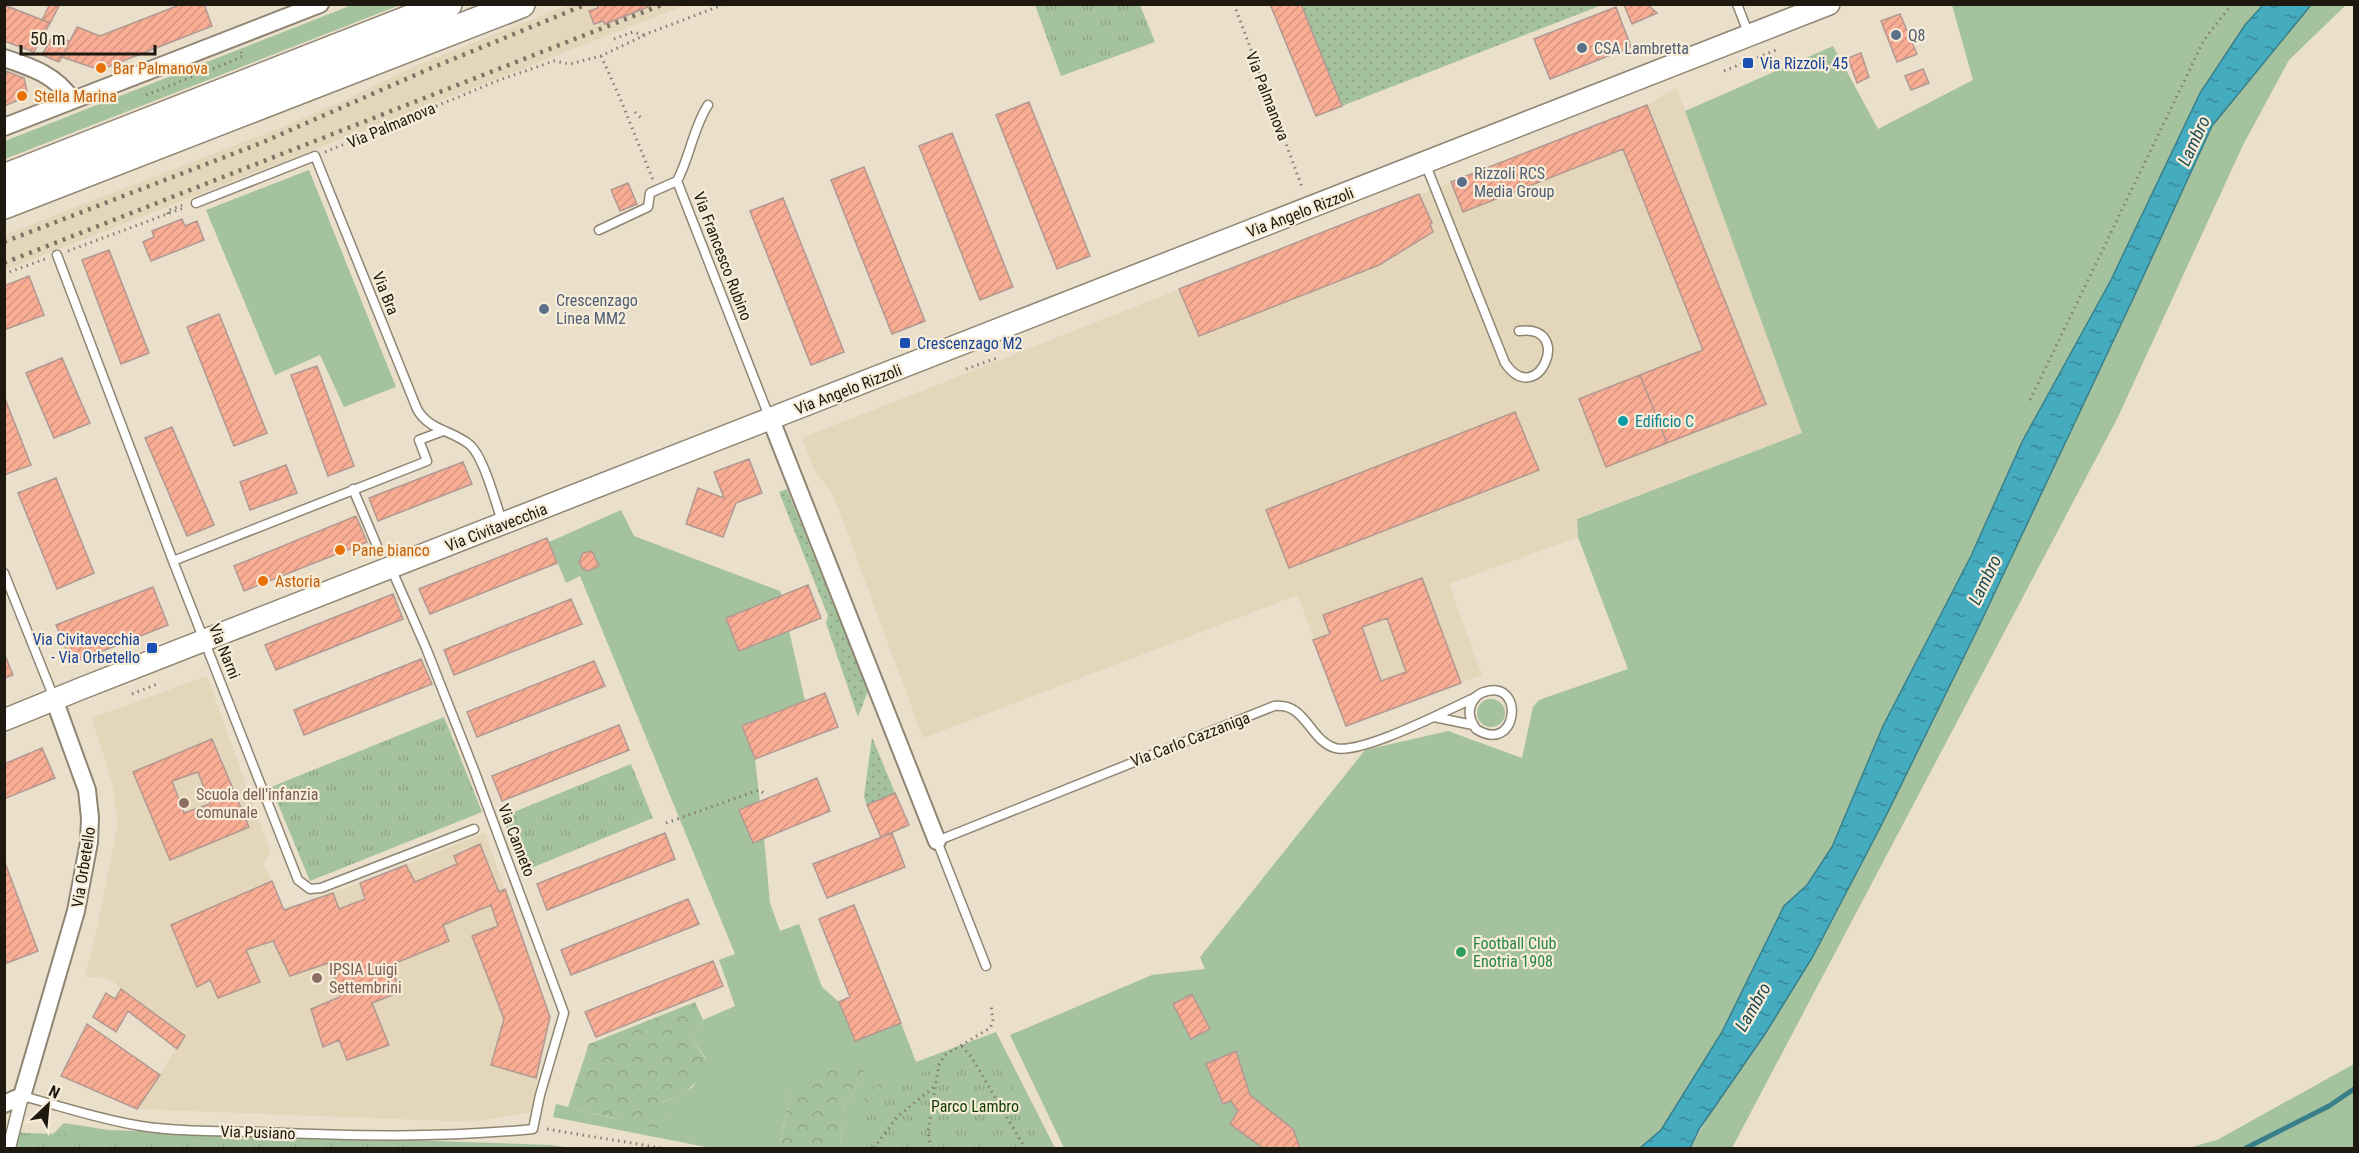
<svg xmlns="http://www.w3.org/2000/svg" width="2359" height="1153" viewBox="0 0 2359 1153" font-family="'Roboto Condensed',sans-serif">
  <defs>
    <pattern id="forest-crowns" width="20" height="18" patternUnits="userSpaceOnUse" patternTransform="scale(1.5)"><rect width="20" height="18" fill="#a5c29e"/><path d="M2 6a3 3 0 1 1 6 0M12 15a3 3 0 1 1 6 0" fill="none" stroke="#8ea687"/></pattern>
    <pattern id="park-tufts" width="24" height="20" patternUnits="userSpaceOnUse" patternTransform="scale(1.5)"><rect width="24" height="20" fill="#a5c29e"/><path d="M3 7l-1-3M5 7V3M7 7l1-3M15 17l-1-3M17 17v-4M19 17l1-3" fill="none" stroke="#8ea687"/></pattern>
    <pattern id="garden-dots" width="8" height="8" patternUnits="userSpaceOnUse" patternTransform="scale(1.5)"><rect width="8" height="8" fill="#a5c29e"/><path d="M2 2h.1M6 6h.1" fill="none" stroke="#8ea687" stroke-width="1.8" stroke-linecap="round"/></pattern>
    <pattern id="water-ripples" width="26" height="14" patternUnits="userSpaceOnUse" patternTransform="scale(1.5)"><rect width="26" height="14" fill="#45abbe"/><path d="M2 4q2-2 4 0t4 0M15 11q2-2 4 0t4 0" fill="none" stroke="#398a99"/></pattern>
    <pattern id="building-hatch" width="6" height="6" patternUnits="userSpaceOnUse" patternTransform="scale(1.5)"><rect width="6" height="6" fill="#f9ad95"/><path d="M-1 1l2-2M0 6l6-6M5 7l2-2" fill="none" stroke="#d5947f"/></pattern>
  </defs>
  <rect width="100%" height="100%" fill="#e9dfca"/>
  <path fill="#e4d6ba" d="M568 5H686L5 270 4 235 277 129 350 98 406 70Z
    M1677 88 1802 433 1577 518 1578 537 1449 584 1482 675 1346 726 1298 595 923 738 833 494 815 471 802 438 1647 105Z
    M207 676 270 851 264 864 284 910 360 883 485 833 550 1017 531 1112 474 1122 137 1109 185 1036 109 979 85 976 96 933 118 823 112 783 92 718Z"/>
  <path fill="#a5c29e" d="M352 5H400L5 159V141Z
    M1952 5H2263L2245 25 2200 93 2111 280 2022 442 1971 556 1883 726 1832 847 1807 885 1784 906 1722 1032 1661 1130 1640 1148H1064L1010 1035 1152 975 1205 969 1200 957 1365 750 1448 731 1522 758 1533 707 1539 700 1628 669 1578 537 1577 519 1802 433 1685 111 1833 46 1878 129 1973 80Z
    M2311 5H2346L2289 60 2243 145 2118 417 1732 1148H1690L1881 826 1980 624 2132 301 2212 126Z
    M309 170 396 387 344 407 320 355 275 375 206 210Z
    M621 510 634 536 780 591 782 596 726 619 739 650 789 630 805 701 742 726 755 759 760 802 739 811 753 843 764 838 770 903 780 931 799 924 822 987 839 1002 855 1041 901 1023 916 1062 996 1032 1055 1148H840L844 1105 864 1078 791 1093 779 1146 780 1148H711L553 1117 556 1104 616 1119 676 1123 662 1114V1103L693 1087 706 1059 690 1037 703 1020 735 1006 719 960 735 954 580 576 566 583 549 542Z
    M1477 713a14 14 0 1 1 28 0a14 14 0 1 1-28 0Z
    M2354 1064V1148H2188L2217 1140Z
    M64 1123 109 1130 551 1145 571 1148H39Z"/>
  <path fill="url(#forest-crowns)" d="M695 1002 703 1020 690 1037 706 1060C697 1090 688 1089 662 1103V1114L677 1123 679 1134 568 1107 589 1044Z
    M840 1063 863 1068 864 1078 844 1105 840 1148H780L779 1147 791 1093 799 1084Z
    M886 1080 894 1086 880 1098 866 1103 864 1099 869 1089Z"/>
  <path fill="url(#park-tufts)" d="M1035 5H1140L1155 42 1061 76Z
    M444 717 482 812 310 881 271 787Z
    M631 764 653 818 524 871 502 817Z
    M997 1058 1043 1148H852L872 1097 939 1065 976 1064Z
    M4 1131 27 1133 500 1148H5Z"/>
  <path fill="url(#garden-dots)" d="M1301 5H1602L1342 106Z
    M787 489 868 691 858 717 826 623 828 616 779 492Z
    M872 737 895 793 867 805 864 797Z"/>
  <path fill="url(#water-ripples)" stroke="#397f8a" stroke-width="1.5" d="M2263 5H2311L2212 126 2132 301 1980 624 1881 826 1812 958 1765 1034 1700 1128 1690 1148H1640L1661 1130 1722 1032 1784 906 1807 885 1832 847 1883 726 1971 556 2022 442 2111 280 2200 93 2245 25Z"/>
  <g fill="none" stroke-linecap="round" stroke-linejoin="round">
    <path stroke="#397f8a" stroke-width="5" d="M2246 1148 2329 1106 2354 1089"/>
  </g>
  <path fill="url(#building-hatch)" stroke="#b19992" stroke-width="1.5" fill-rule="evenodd" d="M50 4H60L50 23 42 20Z
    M182 4H204L212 26 100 70 62 57 77 27 100 36Z
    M597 4H649L650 6 605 24 603 21 594 24 589 11 598 8Z
    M1270 4H1301L1342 106 1316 116Z
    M1647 4 1657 13 1632 24 1624 5Z
    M4 5 50 23 34 52 4 41Z
    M1616 7 1631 47 1550 79 1534 39Z
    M1900 14 1917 54 1897 62 1881 21Z
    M53 36 70 41 59 62 42 55Z
    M1861 53 1869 77 1857 83 1848 58Z
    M1923 69 1929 83 1911 90 1905 76Z
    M6 71 24 78 28 96 4 106Z
    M1029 102 1090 256 1057 269 996 115Z
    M1647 105 1766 404 1667 443 1640 375 1703 350 1623 149 1463 212 1451 182Z
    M952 133 1013 287 980 300 919 146Z
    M864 167 925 321 892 334 831 180Z
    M628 183 637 204 620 211 611 190Z
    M1419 194 1432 223 1430 224 1433 232 1379 265 1199 336 1179 289Z
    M783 198 844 352 811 365 750 211Z
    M182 219 185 226 197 221 204 240 151 261 143 242 154 237 152 231Z
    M109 250 149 353 121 364 82 260Z
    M29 276 44 315 4 330V286Z
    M219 314 267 433 234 446 187 327Z
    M62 358 90 423 54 438 26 373Z
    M317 366 354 466 328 476 291 375Z
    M1640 375 1667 443 1606 467 1579 399Z
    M4 396 31 465 4 475Z
    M1515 412 1539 470 1289 568 1266 510Z
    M172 427 214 525 187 536 145 438Z
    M749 459 762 493 736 503 723 537 686 524 698 488 724 498 714 472Z
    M463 462 472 484 378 521 369 498Z
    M286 465 297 493 250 510 240 482Z
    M56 478 94 573 57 589 18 493Z
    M356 516 367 542 244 591 234 566Z
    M547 538 557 563 430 614 419 589Z
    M592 551 599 566 588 571 582 568 579 562 583 553Z
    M1422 578 1461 683 1346 726 1313 640 1330 634 1323 615ZM1387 618 1406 672 1381 681 1362 627Z
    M808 585 821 618 739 651 726 618Z
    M153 587 168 625 72 663 56 625Z
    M393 594 403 619 276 670 265 645Z
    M571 599 582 624 454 675 444 650Z
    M4 653 13 675 4 678Z
    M421 659 432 684 304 735 294 710Z
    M594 661 605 686 477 737 467 712Z
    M825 693 838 727 755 759 742 726Z
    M619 725 629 750 502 801 492 776Z
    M212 739 249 827 170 860 133 772ZM198 772 210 804 184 813 172 781Z
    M42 748 55 778 4 799V764Z
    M817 778 830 811 753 843 739 810Z
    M895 793 909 825 881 837 867 805Z
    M665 833 675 859 547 910 537 884Z
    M892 833 905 867 827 898 813 864Z
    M480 844 499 892 505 889 550 1017 536 1078 491 1065 504 1019 472 936 498 926 491 905 443 925 449 941 391 965 400 992 372 1003 389 1045 347 1060 339 1040 323 1047 311 1009 340 997 331 962 290 976 273 941 246 950 260 982 218 998 210 980 197 987 171 925 272 881 284 910 333 893 339 909 365 899 360 883 406 865 415 882 457 864 454 856Z
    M4 860 38 951 7 963 4 956Z
    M688 899 699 924 571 975 561 950Z
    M854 905 901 1023 855 1041 839 1002 850 997 819 919Z
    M713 961 723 986 596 1037 585 1012Z
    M121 989 185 1036 177 1049 128 1011 116 1032 93 1017 106 993 115 999Z
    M1192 994 1210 1029 1191 1039 1173 1004Z
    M87 1024 160 1075 137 1109 61 1076Z
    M1236 1051 1250 1095 1293 1129 1300 1148H1263L1230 1124 1238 1111 1231 1101 1223 1104 1206 1064Z"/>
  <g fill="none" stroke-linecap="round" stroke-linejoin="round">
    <defs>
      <path id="service" d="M1737 4 1749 35
        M708 105C693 128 690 157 677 181L770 419
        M1425 163 1505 363C1538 411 1575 323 1519 331
        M196 203 315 156 417 409C429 431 453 430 470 445 484 457 496 505 503 524
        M599 230 648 207 650 193 677 181
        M57 255 173 561 298 880 310 889 321 888 474 829
        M353 489 377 546
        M173 561 427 461 419 440 443 431
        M4 573 54 698
        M1434 717 1473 725
        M986 966 937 841 1274 706C1306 702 1309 740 1335 748 1361 755 1445 711 1472 699 1476 697 1480 693 1484 692 1526 678 1518 756 1476 729 1468 717 1467 708 1476 697
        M22 1096C61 1106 101 1120 141 1126 180 1132 220 1131 260 1132 351 1136 442 1138 533 1129L540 1095 564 1013 474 770 426 648 391 568"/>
      <path id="pedestrian" d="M9 1148 22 1096"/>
      <path id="minor" d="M4 58C31 67 56 75 72 100
        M4 127 320 4
        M771 420 937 841
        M22 1096 76 911 89 842 90 818 87 790 54 699
        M4 1104 22 1096"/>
      <path id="tertiary" d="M4 720 80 689 1829 4"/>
      <path id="trunk" d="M4 178 448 4
        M4 205 521 4"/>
    </defs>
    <use href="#service" stroke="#8f8572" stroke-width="11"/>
    <use href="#pedestrian" stroke="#8f8572" stroke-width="15"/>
    <use href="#minor" stroke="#8f8572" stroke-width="20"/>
    <use href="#tertiary" stroke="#8f8572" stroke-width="24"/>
    <use href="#trunk" stroke="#8f8572" stroke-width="30"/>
    <path stroke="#867f71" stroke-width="3" stroke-dasharray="1.5 4.5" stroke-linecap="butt" d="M1234 4 1302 187
      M614 39 633 32 644 35
      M601 56 620 98 653 180
      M1724 71 1776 50
      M146 95 230 62 243 56 241 52
      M635 112 642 119
      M325 152 502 79 554 61 570 64 601 56 649 33 725 4
      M168 214 167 211 185 204
      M68 251 186 207
      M4 274 45 259
      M966 369 997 358
      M2030 400 2204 40 2232 4
      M132 694 160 683
      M666 823 759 790 764 793
      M962 1046 972 1058 1025 1148
      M547 1129 661 1148
      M874 1148 897 1117 934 1087
      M931 1148 928 1132 939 1065 945 1055 990 1028 993 1022 991 1005"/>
    <use href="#service" stroke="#fff" stroke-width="8"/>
    <use href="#pedestrian" stroke="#fff" stroke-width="12"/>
    <use href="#minor" stroke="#fff" stroke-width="16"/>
    <use href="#tertiary" stroke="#fff" stroke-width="21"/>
    <use href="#trunk" stroke="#fff" stroke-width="27"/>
    <path stroke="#7d7668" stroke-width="4.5" stroke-dasharray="3 6" stroke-linecap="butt" d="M4 242 261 143 429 69 587 4
      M4 263 664 4"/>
  </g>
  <g fill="#5c6f8a" stroke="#f7ecd7" stroke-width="2">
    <circle cx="1896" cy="35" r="6"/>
    <circle cx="1582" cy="48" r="6"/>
    <circle cx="1462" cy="182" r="6"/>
    <circle cx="544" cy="309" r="6"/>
  </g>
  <g fill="#1a4fb4" stroke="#f7ecd7" stroke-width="2">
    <rect x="1742" y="57" width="12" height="12" rx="3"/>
    <rect x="899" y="337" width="12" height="12" rx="3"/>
    <rect x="146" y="642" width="12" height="12" rx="3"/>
  </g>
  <g fill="#e8710a" stroke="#f7ecd7" stroke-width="2">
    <circle cx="101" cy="68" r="6"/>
    <circle cx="22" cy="96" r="6"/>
    <circle cx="340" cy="550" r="6"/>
    <circle cx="263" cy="581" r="6"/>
  </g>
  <circle fill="#0f9aa8" stroke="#f7ecd7" stroke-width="2" cx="1623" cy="421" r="6"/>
  <g fill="#8d6e63" stroke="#f7ecd7" stroke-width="2">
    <circle cx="184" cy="803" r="6"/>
    <circle cx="317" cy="978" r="6"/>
  </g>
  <circle fill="#2e9e5b" stroke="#f7ecd7" stroke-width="2" cx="1461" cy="952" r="6"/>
  <g text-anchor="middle" stroke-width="4.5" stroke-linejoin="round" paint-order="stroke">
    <g font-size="16" fill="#4e5e75" stroke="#f7ecd7" text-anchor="start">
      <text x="1908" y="41">Q8</text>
      <text x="1594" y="54">CSA Lambretta</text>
      <text x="1474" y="179">Rizzoli RCS<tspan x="1474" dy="18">Media Group</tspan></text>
      <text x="556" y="306">Crescenzago<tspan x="556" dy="18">Linea MM2</tspan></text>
    </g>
    <g font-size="16" fill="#164399" stroke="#f7ecd7" text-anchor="start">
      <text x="1760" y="69">Via Rizzoli, 45</text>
      <text x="917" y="349">Crescenzago M2</text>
      <text x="140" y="645" text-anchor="end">Via Civitavecchia<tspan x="140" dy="18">- Via Orbetello</tspan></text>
    </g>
    <g font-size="16" fill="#c56008" stroke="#f7ecd7" text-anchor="start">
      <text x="113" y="74">Bar Palmanova</text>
      <text x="34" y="102">Stella Marina</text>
      <text x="352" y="556">Pane bianco</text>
      <text x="275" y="587">Astoria</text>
    </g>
    <g font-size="16" fill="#1d1911" stroke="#f7ecd7">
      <text transform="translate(1268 96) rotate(69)" y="6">Via Palmanova</text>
      <text transform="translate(391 125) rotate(-23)" y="6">Via Palmanova</text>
      <text transform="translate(1300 212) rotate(-21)" y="6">Via Angelo Rizzoli</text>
      <text transform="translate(723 256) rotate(69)" y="6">Via Francesco Rubino</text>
      <text transform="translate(386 293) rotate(68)" y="6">Via Bra</text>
      <text transform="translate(848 389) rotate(-21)" y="6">Via Angelo Rizzoli</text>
      <text transform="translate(496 527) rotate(-21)" y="6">Via Civitavecchia</text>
      <text transform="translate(225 651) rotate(68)" y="6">Via Narni</text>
      <text transform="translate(1190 739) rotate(-21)" y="6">Via Carlo Cazzaniga</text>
      <text transform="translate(517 840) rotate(69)" y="6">Via Canneto</text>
      <text transform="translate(83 867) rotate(-81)" y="6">Via Orbetello</text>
      <text transform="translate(258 1132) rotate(2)" y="6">Via Pusiano</text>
    </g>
    <g font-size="16" fill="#0d838f" stroke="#f7ecd7" text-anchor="start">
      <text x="1635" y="427">Edificio C</text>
    </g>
    <g font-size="16" fill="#785e54" stroke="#f7ecd7" text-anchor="start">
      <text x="196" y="800">Scuola dell'infanzia<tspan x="196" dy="18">comunale</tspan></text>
      <text x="329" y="975">IPSIA Luigi<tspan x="329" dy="18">Settembrini</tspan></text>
    </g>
    <g font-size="16" fill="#27864d" stroke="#f7ecd7" text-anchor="start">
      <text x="1473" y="949">Football Club<tspan x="1473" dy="18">Enotria 1908</tspan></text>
    </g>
    <g font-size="16" fill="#0f3f02" stroke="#f7ecd7">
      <text x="975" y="1112">Parco Lambro</text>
    </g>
    <g font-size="18" font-style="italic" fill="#204c55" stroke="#f7ecd7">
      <text transform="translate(2194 141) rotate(-65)" y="6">Lambro</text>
      <text transform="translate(1985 580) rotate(-64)" y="6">Lambro</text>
      <text transform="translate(1753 1007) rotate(-60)" y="6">Lambro</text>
    </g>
  </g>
  <rect width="2359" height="1153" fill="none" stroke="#1d1911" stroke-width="12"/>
  <g transform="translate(48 1105) rotate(26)" stroke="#f7ecd7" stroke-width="4.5" paint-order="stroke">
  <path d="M0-4.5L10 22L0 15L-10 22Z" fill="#1d1911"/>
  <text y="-9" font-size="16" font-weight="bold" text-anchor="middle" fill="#1d1911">N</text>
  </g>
  <path d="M21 45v9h134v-9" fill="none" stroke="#1d1911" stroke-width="3"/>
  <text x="30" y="45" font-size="18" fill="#1d1911" stroke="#f7ecd7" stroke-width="4.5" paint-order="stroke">50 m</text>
</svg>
